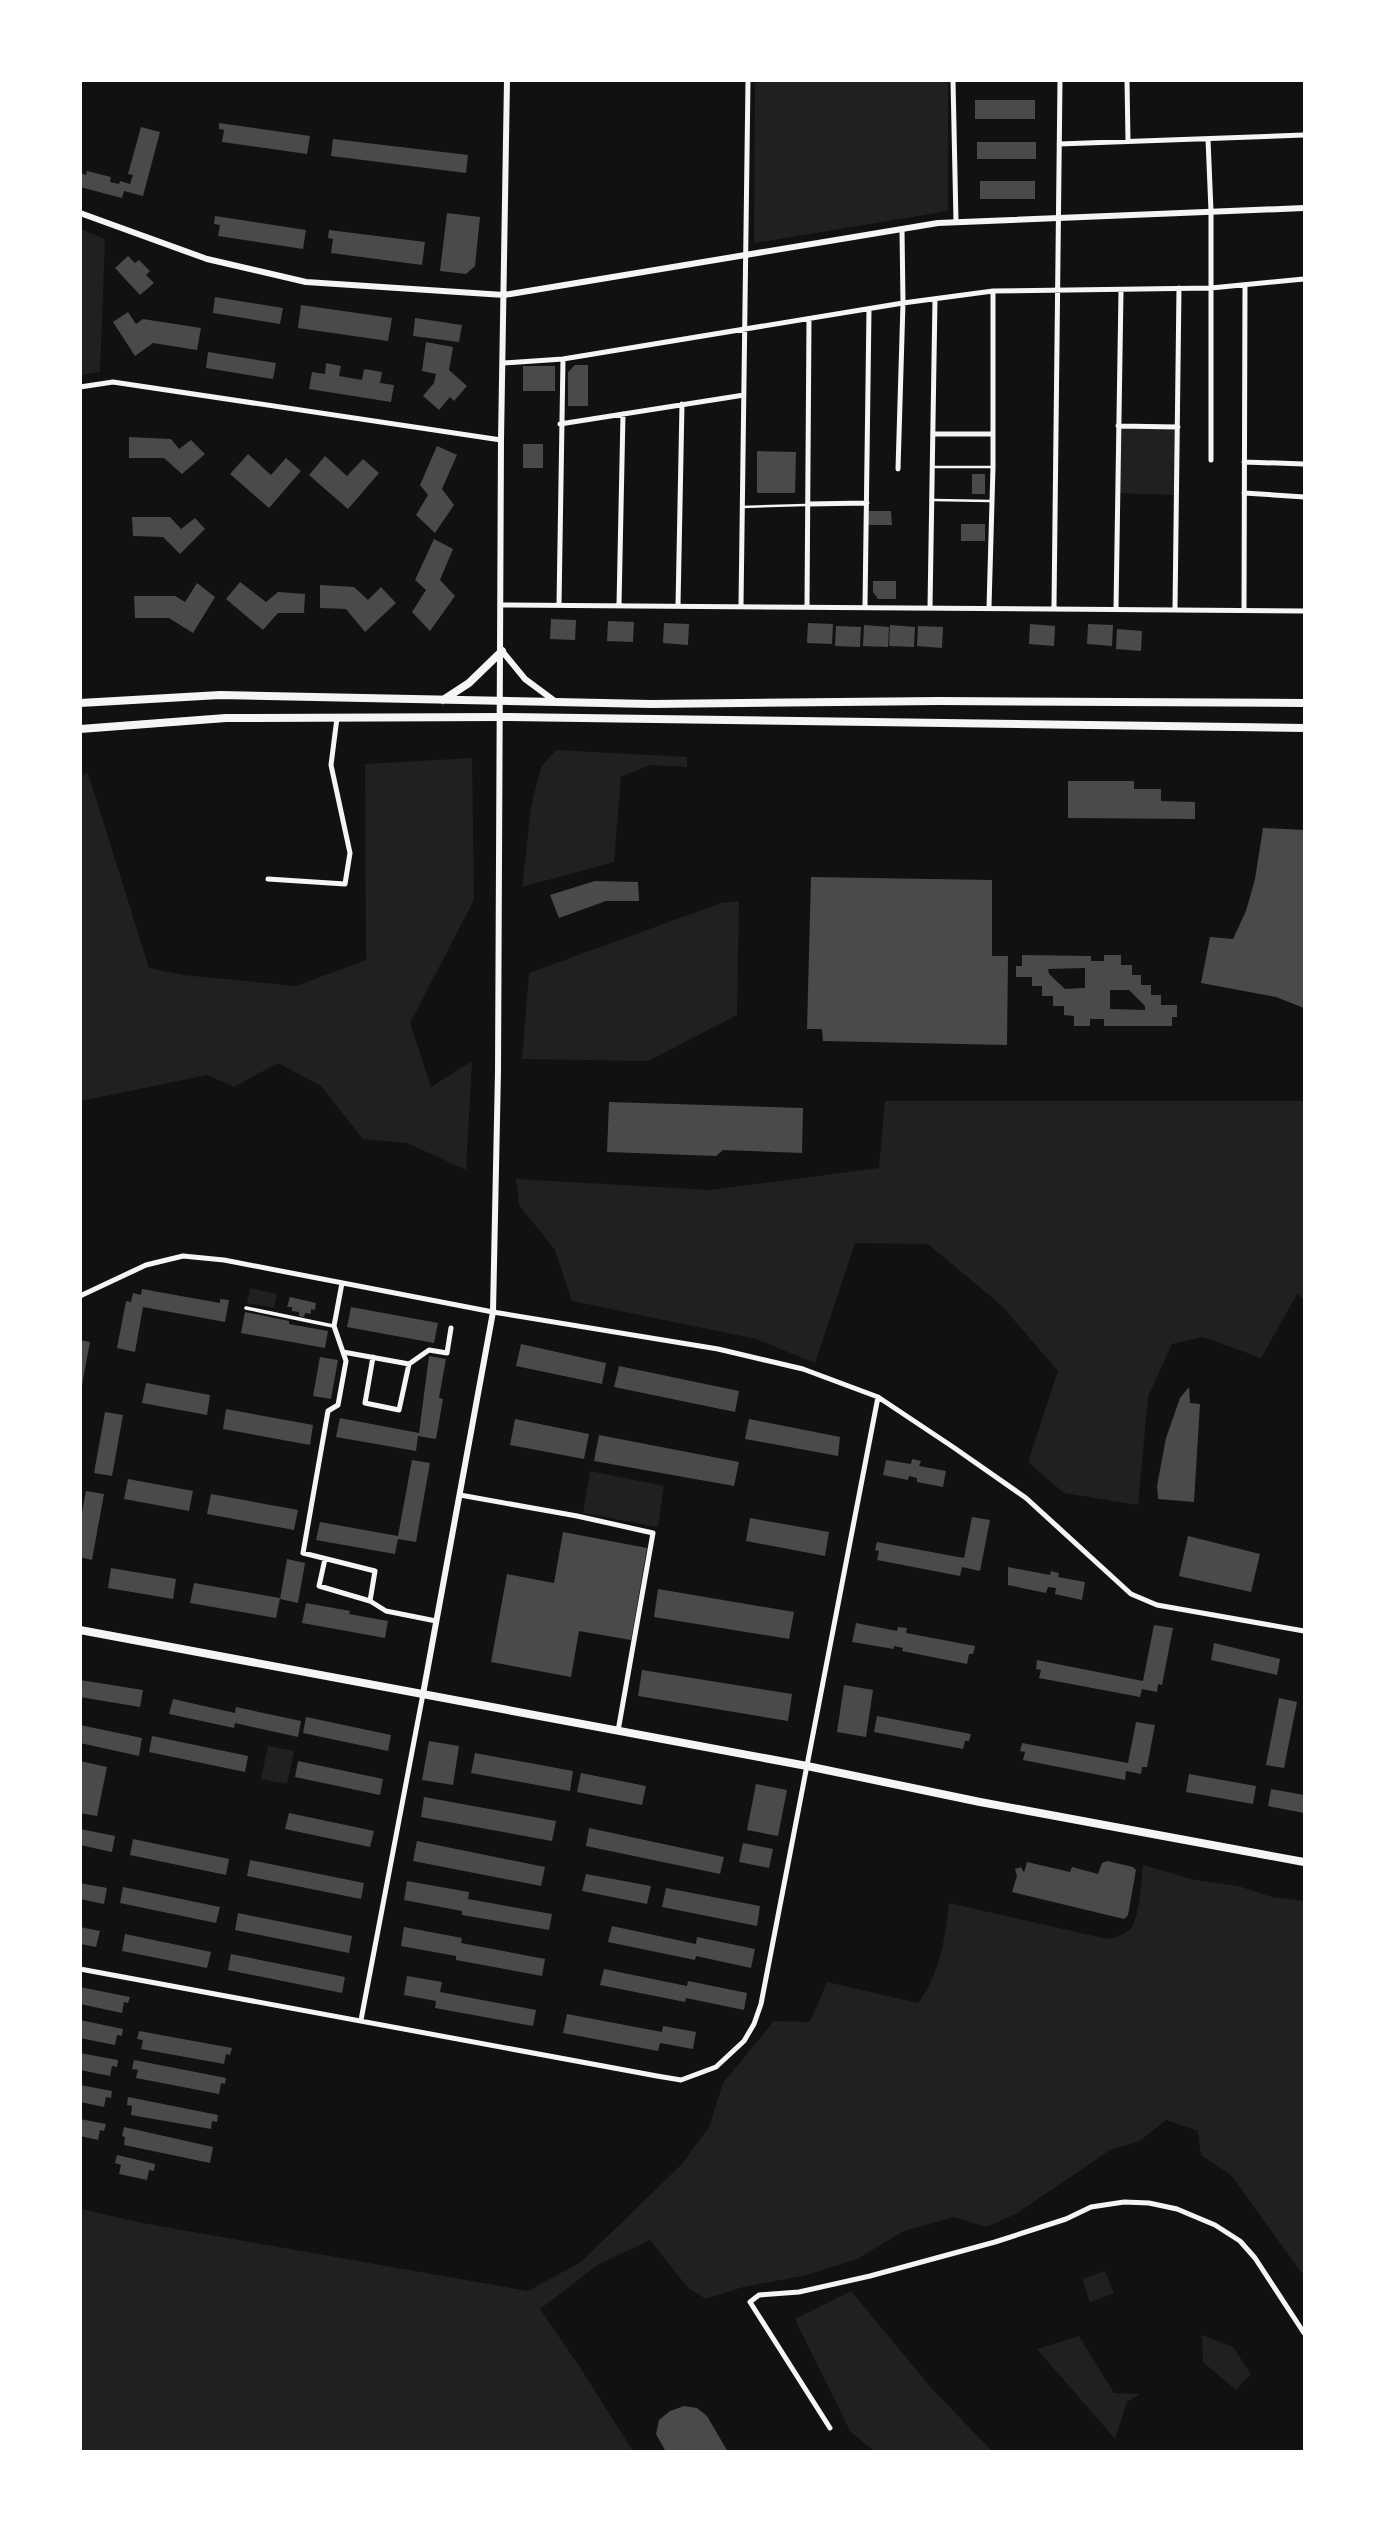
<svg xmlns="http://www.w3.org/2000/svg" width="1385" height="2532" viewBox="0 0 1385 2532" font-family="'Playfair Display',serif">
  <rect width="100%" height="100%" fill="#111"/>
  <path fill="#202020" d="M755 81H948V211L754 243Z
    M81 229 105 239 100 372 81 375Z
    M1120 428 1176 429 1175 495 1118 493Z
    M556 750 687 757V767L650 765 621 777 614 862 522 887 531 807 541 767Z
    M472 758 474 900 410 1023 431 1087 472 1061 466 1170 407 1143 363 1139 321 1086 278 1063 234 1087 207 1075 81 1101V775L88 773 149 968 183 975 296 986 366 960 365 764Z
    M739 901 737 1015 648 1061 522 1059 529 973 721 903Z
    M885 1101H1304V1300L1297 1294 1261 1358 1203 1337 1172 1344 1148 1397 1138 1505 1064 1493 1028 1462 1058 1371 1001 1305 928 1244 855 1243 815 1363 756 1339 572 1301 555 1250 519 1205 516 1179 710 1190 879 1168Z
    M250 1288 277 1294 274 1308 247 1303Z
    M590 1471 664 1486 658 1527 583 1513Z
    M268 1746 294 1751 287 1784 261 1779Z
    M1143 1865 1195 1880 1238 1886 1272 1897 1304 1901V2276L1231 2175 1201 2155 1198 2131 1166 2120 1140 2141 1110 2150 1016 2214 986 2227 954 2217 904 2231 857 2259 807 2275 743 2287 706 2299 688 2288 650 2240 599 2264 540 2309 579 2366 633 2451H81V2209L142 2223 528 2291 581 2262 681 2165 709 2127 723 2083 774 2021 810 2022 827 1982 918 2003C940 1974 945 1938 949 1903L1107 1939C1116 1937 1126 1935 1132 1927 1140 1913 1141 1881 1143 1865Z
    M1105 2271 1114 2293 1090 2302 1082 2279Z
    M851 2291 933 2390 992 2451H874L850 2431 795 2319Z
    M1202 2335 1233 2347 1251 2374 1236 2390 1203 2362Z
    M1079 2336 1114 2393 1140 2394 1127 2402 1115 2439 1037 2349Z"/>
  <path fill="#4a4a4a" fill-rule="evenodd" d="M975 100H1035V119H975Z
    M219 123 310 136 307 154 222 142 224 130 219 129Z
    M141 127 160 132 143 196 124 191 122 198 80 187V173L86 175 87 171 111 177 110 182 119 184 120 181 130 184 133 175 128 174Z
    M333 139 468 155 466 173 331 156Z
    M977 142H1036V159H977Z
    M980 181H1035V199H980Z
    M447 213 480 217 475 266 466 274 440 271Z
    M215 216 306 230 303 249 218 236 220 225 214 224Z
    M329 230 425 242 422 265 331 253 333 239 328 238Z
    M128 256 135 263 139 260 150 271 146 275 154 283 140 295 115 268Z
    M215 297 283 308 280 324 213 313Z
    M301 305 392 318 388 341 298 328Z
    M128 312 136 324 143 319 201 328 197 350 153 343 135 356 113 322Z
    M415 318 462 325 459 342 413 336Z
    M426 342 453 347 449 370 467 386 454 401 450 397 439 410 423 396 434 383 436 374 422 371Z
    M208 352 276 363 273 379 206 368Z
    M326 363 341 366 339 376 362 380 364 369 382 372 380 383 394 385 391 402 309 389 312 372 325 374Z
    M575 365H588V406H568V372Z
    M523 366H555V391H523Z
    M129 437 171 439 179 449 191 440 205 454 182 474 164 458H129Z
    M523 444H543V468H523Z
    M437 446 457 455 442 489 454 505 435 533 416 515 428 495 420 485Z
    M757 451 796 452 795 493H757Z
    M248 454 271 475 286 458 301 471 269 508 230 474Z
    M325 456 347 476 363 459 379 473 348 509 309 475Z
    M972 474H985V494H972Z
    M868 511H891L892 525H868Z
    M132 517H170L181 529 195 518 205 529 180 554 163 537 133 536Z
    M961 524H985V541H961Z
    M434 539 453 549 440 580 455 596 430 631 412 612 426 590 415 580Z
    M873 581H896V599H878L873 592Z
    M240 582 266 602 278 592 305 594 304 613H278L263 630 226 599Z
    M197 583 215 597 193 633 169 618H135L134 596H175L185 602Z
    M320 585 354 587 368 600 381 587 396 603 365 632 346 609 320 608Z
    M551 619 576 620 575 640 550 639Z
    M608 621 634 622 633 642 607 641Z
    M664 623 689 624 688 645 663 643Z
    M808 623 833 624 832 644 807 643Z
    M1030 624 1055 626 1054 646 1029 644Z
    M1088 624 1113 625 1112 646 1087 644Z
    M864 625 889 627 888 647 863 646Z
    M890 625 915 627 914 647 889 646Z
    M836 626 861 627 860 647 835 646Z
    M918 626 943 627 942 648 917 646Z
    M1117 629 1142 631 1141 651 1116 649Z
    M1068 781H1134V789H1161V801L1195 802V819L1068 818Z
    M1263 828 1304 830V1008L1276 997 1201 983 1210 937 1233 939 1246 911 1255 879Z
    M811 877 992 880V956H1008L1007 1045 823 1041 822 1029H807Z
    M595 881 638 882 639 901H606L559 918 550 895Z
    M1022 955 1091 956V961H1104V955H1121V965H1132V975H1141V985H1151V995H1161V1005H1177V1017H1172V1026H1104V1019H1090V1026H1074V1016L1064 1015V1006H1053V996H1042V986H1032V977H1016V966H1022ZM1085 968V988L1065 989 1049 974 1048 969ZM1110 990H1129L1145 1006V1010L1110 1009Z
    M609 1102 803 1108 802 1153 723 1150 716 1156 607 1152Z
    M142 1289 220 1303V1299L229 1300 225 1322 143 1307 135 1352 117 1348 126 1301 131 1302 133 1293 141 1295Z
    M290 1297 316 1303 315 1310 311 1309V1314L305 1313 304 1317 299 1316V1312L292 1311V1307H287Z
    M351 1307 438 1323 434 1343 347 1327Z
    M245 1312 289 1321V1324L328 1331 325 1348 241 1333Z
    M80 1340 90 1342 82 1385H80Z
    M521 1344 606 1363 602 1384 516 1366Z
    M429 1356 446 1359 439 1398 443 1399 436 1439 418 1436 416 1451 336 1437 340 1418 419 1433Z
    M320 1357 338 1360 331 1399 313 1396Z
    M619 1366 739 1391 735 1412 614 1387Z
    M146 1383 210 1395 207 1415 142 1403Z
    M1189 1387 1190 1403 1200 1404 1194 1502 1158 1499 1157 1486 1166 1438 1180 1398Z
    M226 1409 313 1425 310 1445 223 1429Z
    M105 1412 123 1415 112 1476 94 1473Z
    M515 1419 589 1434 584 1459 510 1445Z
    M749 1419 840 1437 838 1456 745 1439Z
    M599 1435 739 1462 734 1486 594 1461Z
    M912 1459 921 1461 919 1466 946 1471 943 1487 917 1482V1478L909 1476 908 1480 883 1475 886 1460 911 1464Z
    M412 1460 430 1463 416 1542 398 1539 395 1554 316 1540 320 1522 398 1536Z
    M128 1479 193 1491 189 1511 124 1499Z
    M86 1491 104 1494 92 1560 80 1557V1522Z
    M211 1494 298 1510 294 1530 207 1514Z
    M972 1517 990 1520 980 1571 962 1567 960 1576 877 1560 879 1551 875 1550 877 1542 964 1558Z
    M750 1518 829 1532 825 1556 746 1541Z
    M563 1532 647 1548 631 1640 579 1631 571 1677 491 1662 507 1574 554 1583Z
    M1188 1536 1260 1554 1251 1592 1179 1576Z
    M287 1559 305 1563 298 1603 280 1599Z
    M1008 1567 1050 1575 1051 1571 1059 1573 1058 1577 1085 1582 1082 1600 1055 1594 1056 1588 1048 1587 1046 1593 1008 1585Z
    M111 1568 176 1579 173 1599 108 1588Z
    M194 1583 280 1598 276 1618 190 1603Z
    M658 1589 794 1612 789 1639 654 1617Z
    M306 1603 350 1611 349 1614 388 1621 385 1638 302 1623Z
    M856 1623 897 1631 898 1627 907 1628 906 1633 975 1646 973 1654H969L967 1664 902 1651 903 1648 894 1646V1649L852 1642Z
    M1154 1625 1173 1628 1162 1685 1158 1684 1157 1692 1142 1689 1140 1697 1039 1678 1041 1670 1036 1669 1037 1660 1143 1681Z
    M1214 1643 1280 1659 1277 1675 1211 1660Z
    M642 1670 792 1694 788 1721 638 1696Z
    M80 1680 143 1690 140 1707 80 1697Z
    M844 1685 873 1690 866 1737 837 1732Z
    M1279 1698 1297 1702 1284 1768 1266 1765Z
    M173 1699 235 1713 236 1707 301 1721 298 1737 235 1723 234 1728 169 1714Z
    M877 1716 971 1734 969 1741H965L963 1749 874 1732Z
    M306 1717 391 1735 388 1751 303 1733Z
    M1136 1722 1155 1725 1147 1767H1142L1141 1774 1126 1771 1125 1780 1023 1760 1025 1752 1020 1751 1022 1743 1128 1763Z
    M80 1725 142 1738 139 1756 80 1743Z
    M152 1736 248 1756 245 1772 149 1752Z
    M429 1741 459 1746 453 1785 422 1780Z
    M475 1753 573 1771 570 1791 471 1773Z
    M80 1761 107 1767 97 1816 80 1813Z
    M298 1761 383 1779 380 1795 295 1777Z
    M581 1773 646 1786 642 1805 577 1792Z
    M1189 1774 1256 1786 1253 1804 1186 1792Z
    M756 1784 787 1790 778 1836 747 1830Z
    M1271 1789 1304 1795V1813L1268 1806Z
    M424 1797 556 1821 552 1841 421 1817Z
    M289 1813 374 1831 370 1847 285 1829Z
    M589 1828 724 1857 720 1874 586 1846Z
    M80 1829 115 1836 112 1852 80 1845Z
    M133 1839 229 1859 226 1875 130 1855Z
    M417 1841 545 1867 541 1886 413 1861Z
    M743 1843 773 1849 769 1868 739 1862Z
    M250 1860 364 1883 361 1899 247 1876Z
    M1107 1861 1133 1867 1136 1870 1128 1915 1124 1919 1012 1892 1017 1876 1015 1869 1021 1867 1024 1873 1027 1862 1070 1872 1072 1867 1098 1874 1102 1863Z
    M586 1874 651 1886 647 1904 582 1891Z
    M407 1881 469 1892 468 1899 552 1914 549 1930 462 1915V1911L404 1900Z
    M80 1883 107 1888 104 1904 80 1899Z
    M123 1887 220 1907 216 1923 120 1903Z
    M666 1888 760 1906 757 1926 662 1907Z
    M238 1913 352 1936 349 1953 235 1930Z
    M612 1926 696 1944 697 1937 755 1949 751 1968 696 1956 695 1960 608 1942Z
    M80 1927 100 1931 96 1947 80 1944Z
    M404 1927 462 1938 461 1943 545 1959 542 1976 456 1960V1956L401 1946Z
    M125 1934 211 1952 207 1968 122 1951Z
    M231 1954 345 1977 342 1993 228 1970Z
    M604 1969 687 1986 688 1981 747 1993 744 2010 686 1998 685 2002 600 1985Z
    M407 1976 442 1982 440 1992 536 2010 533 2026 435 2008 436 2001 404 1995Z
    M80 1987 130 1997 128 2003 124 2002 122 2013 80 2004Z
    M567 2014 662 2032 663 2026 696 2032 693 2049 660 2043 658 2051 563 2033Z
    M80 2020 123 2029 122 2036 117 2035 115 2045 80 2038Z
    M139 2031 232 2048 230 2055 226 2054 224 2064 141 2049 143 2040 137 2039Z
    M80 2053 118 2060 117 2067 112 2066 110 2076 80 2070Z
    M134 2060 226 2078 225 2084 221 2083 219 2094 136 2078 138 2070 132 2069Z
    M80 2085 112 2091 111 2098 106 2097 104 2107 80 2102Z
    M128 2097 218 2115 217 2122 212 2121 211 2129 131 2115 132 2106 127 2105Z
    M80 2119 106 2124 104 2131 100 2130 98 2140 80 2136Z
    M124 2127 213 2147 210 2163 124 2145 125 2137 122 2136Z
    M117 2155 155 2164 154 2171 149 2170 147 2180 119 2174 121 2165 115 2163Z
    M684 2406 697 2408 707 2416 728 2452H666L656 2434 659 2420 670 2411Z"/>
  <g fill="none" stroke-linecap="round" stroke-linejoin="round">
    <path stroke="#f5f5f5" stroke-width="2.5" d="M934 467H993
      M934 500 990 501
      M742 507 805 505"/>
    <path stroke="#f5f5f5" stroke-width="3.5" d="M246 1308 333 1326"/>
    <path stroke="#f5f5f5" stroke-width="5" d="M953 80 956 222
      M1127 80 1128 141
      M1208 139 1211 211V460
      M1059 144 1304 135
      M504 363 563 359 903 303 993 291 1211 288 1304 279
      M80 387 113 382 501 440
      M560 424 744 395
      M1118 426 1178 427
      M933 434H992
      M1244 462 1304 464
      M898 469 903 303 902 229
      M1244 493 1304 497
      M808 504 867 503
      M502 605 1304 611
      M559 605 563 359
      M619 605 623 414
      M678 606 682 404
      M741 606 748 80
      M807 606 809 320
      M865 606 869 310
      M930 607 935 299
      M989 607 993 467V291
      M1054 607 1060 80
      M1116 608 1121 291
      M1175 609 1179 288
      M1244 610 1245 285
      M268 879 345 884 350 853 331 765 337 718
      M342 1283 334 1326 346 1361 338 1405 328 1411 303 1553 375 1571 370 1601 386 1611 436 1621
      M80 1296 146 1265 183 1256 224 1260 493 1312 718 1349 803 1369 878 1397 953 1447 1026 1498 1131 1594 1157 1605 1304 1631
      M343 1352 409 1364 399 1410 365 1403 373 1357
      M409 1364 429 1350 447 1353 451 1328
      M460 1495 577 1516 653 1533 618 1731
      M325 1559 319 1586 370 1601
      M80 1969 657 2076 681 2080 716 2067 744 2041 754 2024 761 2004 878 1397
      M361 2020 423 1694
      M830 2428 750 2302 759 2295 799 2292 870 2276 995 2242 1066 2219 1091 2207 1124 2202 1149 2203 1177 2209 1215 2225 1240 2241 1255 2258 1304 2333"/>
    <path stroke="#f5f5f5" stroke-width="6" d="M80 213 207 259 306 282 504 295 938 223 1304 208
      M502 651 525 679 556 702
      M423 1694 493 1312 498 1071 501 440 507 80"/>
    <path stroke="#f5f5f5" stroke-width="8" d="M443 700 469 683 502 651
      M80 703 220 695 651 704 939 701 1304 703
      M80 729 226 718 501 717 1304 728
      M80 1630 807 1766 980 1802 1304 1862"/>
  </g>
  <rect width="1385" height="2532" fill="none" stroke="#ffffff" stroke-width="164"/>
</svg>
